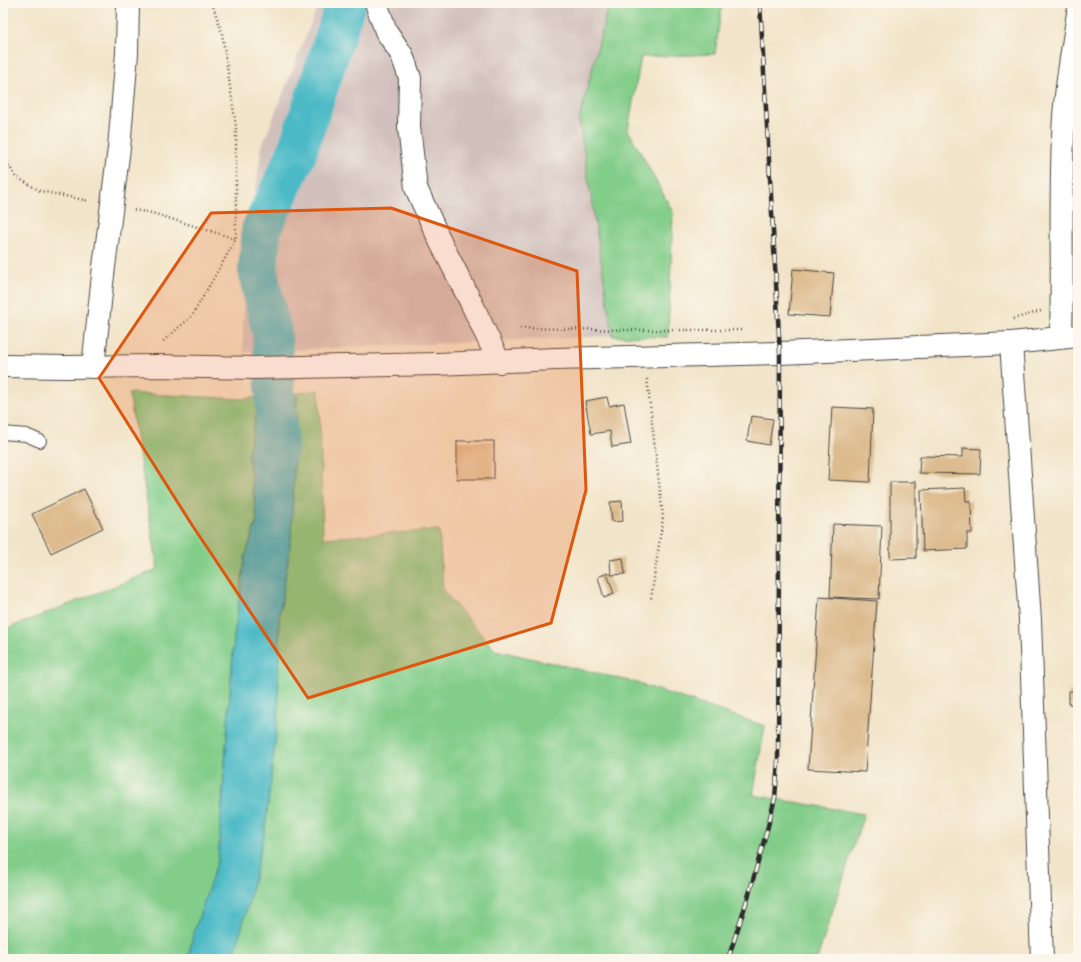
<svg xmlns="http://www.w3.org/2000/svg" width="1081" height="962" viewBox="0 0 1081 962" font-family="Caveat,sans-serif">
  <rect width="100%" height="100%" fill="#fbf7ec"/>
  <filter id="ink" filterUnits="userSpaceOnUse"><feTurbulence type="fractalNoise" baseFrequency=".025" numOctaves="2"/><feDisplacementMap in="SourceGraphic" scale="8" xChannelSelector="R" yChannelSelector="G"/><feConvolveMatrix kernelMatrix="1 2 1 2 8 2 1 2 1" color-interpolation-filters="sRGB"/></filter>
  <filter id="wash" filterUnits="userSpaceOnUse"><feTurbulence type="fractalNoise" baseFrequency=".012" numOctaves="4" result="noise"/><feDisplacementMap in="SourceGraphic" scale="16" xChannelSelector="R" yChannelSelector="G"/><feGaussianBlur stdDeviation="0.9" result="paint"/><feColorMatrix in="noise" values="0 0 0 0 0 0 0 0 0 0 0 0 0 0 0 0 0 1.4 0 .05"/><feComposite in="paint" operator="in"/></filter>
  <g filter="url(#wash)">
    <rect width="100%" height="100%" fill="#f2e4c9"/>
    <path fill="#d1c0bc" d="M319 3H609L579 120 613 336 243 352V269L262 146Z"/>
    <path fill="#83cd8a" stroke="#577c5a" d="M609 3H722L715 54 641 57 628 130 673 212 668 337 613 336 579 120Z
      M319 390 323 538 439 530 443 591 495 650 634 682 765 726 753 795 864 814 817 959H233L249 900 265 829 278 716 279 619 291 538 297 393Z
      M129 393 242 399 260 397 248 453 257 520 245 558 234 638 218 860 193 935 188 959H3V632L4 630 158 569Z"/>
    <path fill="#4cbac6" stroke="#3c7278" d="M297 393 291 538 279 619 278 716 265 829 249 900 233 959H188L193 935 218 860 234 638 245 558 257 520 248 453 260 397Z"/>
    <g fill="none" stroke-linecap="round" stroke-linejoin="round">
      <path stroke="#4cbac6" stroke-width="40" d="M278 450 272 332 264 301 258 271 261 230 296 155 346 3"/>
    </g>
    <g id="blocks">
      <path fill="#ddbb8e" d="M793 269 834 273 830 317 789 314Z
        M607 397 609 406 624 403 631 444 612 447 610 431 591 434 585 401Z
        M832 407 873 409 870 482 828 480Z
        M751 416 773 419 769 445 747 441Z
        M457 441H494V479H457Z
        M963 448 981 449 980 474 919 473 920 456 963 457Z
        M890 482H916V558L890 559Z
        M965 488 966 501H971L972 533H967V549L923 551 921 490Z
        M84 489 103 528 51 553 32 514Z
        M622 501 623 521 612 522 610 502Z
        M833 524 882 526 879 599 830 597Z
        M623 558 625 574 611 575 610 560Z
        M607 573 614 594 604 598 598 577Z
        M819 597 877 601 865 772 808 769Z
        M1069 691H1078V705L1069 704Z"/>
    </g>
  </g>
  <g filter="url(#ink)">
    <use href="#blocks" fill-opacity="0" stroke="#494743" stroke-width="1"/>
    <g fill="none" stroke-linecap="round" stroke-linejoin="round">
      <defs>
        <path id="lane" d="M3 433 26 435 40 441"/>
        <path id="street" d="M378 3 377 6 386 31 402 55 410 78 409 127 416 188 441 243 470 300 499 362
          M1061 337C1063 271 1060 204 1063 137 1064 95 1072 54 1078 13
          M1011 343 1030 620 1042 959
          M93 367 103 275 119 148 127 53 128 3"/>
        <path id="secondary" d="M3 366 65 367 156 366 255 368 437 364 556 359 780 353 1011 343 1078 336"/>
      </defs>
      <use href="#lane" stroke="#494743" stroke-width="14"/>
      <use href="#street" stroke="#494743" stroke-width="24"/>
      <use href="#secondary" stroke="#494743" stroke-width="24"/>
      <path stroke="#494743" stroke-width="2.5" stroke-dasharray="1 3" stroke-linecap="butt" d="M212 3 222 33 236 126V239
        M3 155 15 176 40 191 89 201
        M134 210 152 213 236 239 192 316 161 343
        M1013 319 1041 311
        M520 328 628 330H744
        M647 379 663 517 651 599"/>
      <use href="#lane" stroke="#fff" stroke-width="12"/>
      <use href="#street" stroke="#fff" stroke-width="22"/>
      <use href="#secondary" stroke="#fff" stroke-width="22"/>
      <defs>
        <path id="rail" d="M728 959 749 894 767 830 775 798 778 761 780 353 760 3"/>
      </defs>
      <use href="#rail" stroke="#2b2b2b" stroke-width="4.5"/>
      <use href="#rail" stroke="#fbf7ec" stroke-width="3" stroke-dasharray="9" stroke-linecap="butt"/>
    </g>
  </g>
  <path fill="#df570e" fill-opacity="0.2" stroke="#df570e" stroke-width="3" stroke-linejoin="round" d="M391 208 577 271 586 490 551 623 308 698 192 525 99 378 211 213Z"/>
  <rect width="1081" height="962" fill="none" stroke="#fbf7ec" stroke-width="16"/>
</svg>
